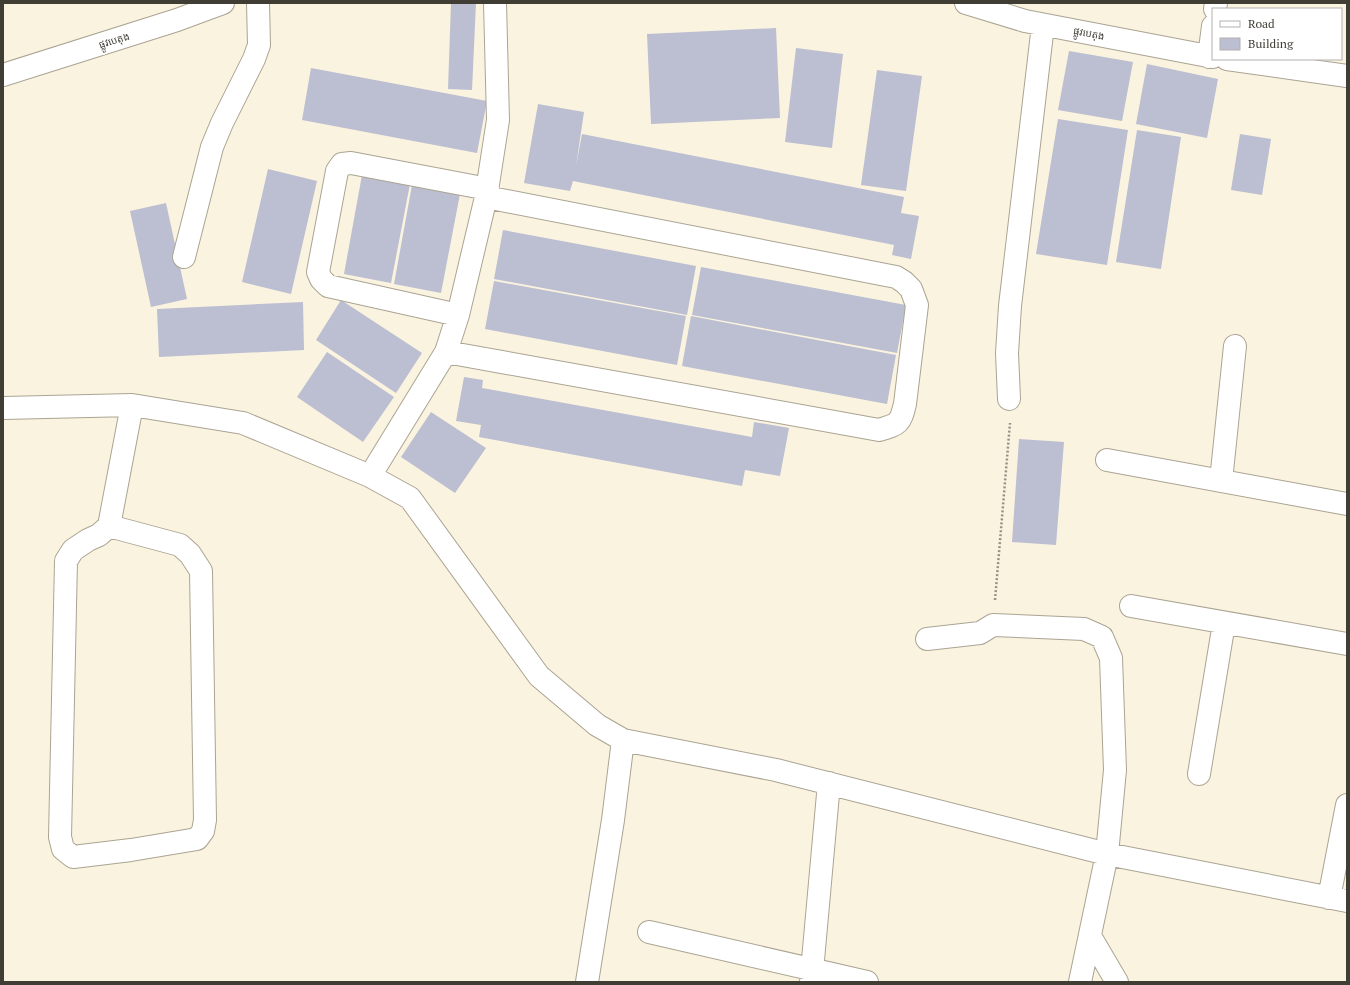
<svg xmlns="http://www.w3.org/2000/svg" width="1350" height="985" viewBox="0 0 1350 985" font-family="'PT Serif','Noto Sans Khmer',serif">
  <rect width="100%" height="100%" fill="#faf3e0"/>
  <path fill="#bcbed1" d="M451 3H476L472 90 448 89Z
    M776 28 780 118 651 124 647 34Z
    M796 48 843 54 832 148 785 142Z
    M1069 51 1133 62 1122 121 1058 110Z
    M1147 64 1218 79 1207 138 1136 124Z
    M311 68 487 101 477 153 302 120Z
    M877 70 922 76 906 191 861 185Z
    M538 104 584 112 576 166 582 134 904 197 901 213 919 216 911 259 892 255 894 245 573 181 570 191 524 183Z
    M1058 119 1128 130 1107 265 1036 254Z
    M1137 130 1181 137 1161 269 1116 262Z
    M1240 134 1271 139 1262 195 1231 190Z
    M268 169 317 181 291 294 242 282Z
    M362 175 410 184 391 283 344 274Z
    M412 185 460 194 441 293 394 284Z
    M166 203 187 299 151 307 130 211Z
    M503 230 696 266 687 315 494 279Z
    M701 267 906 305 897 353 692 315Z
    M494 281 686 316 677 365 485 329Z
    M341 300 422 353 396 393 316 340Z
    M303 302 304 350 159 357 157 309Z
    M691 316 896 355 887 404 682 366Z
    M327 352 394 397 363 442 297 397Z
    M464 377 483 380 482 388 752 437 754 422 789 428 780 476 745 470 742 486 479 437 481 425 456 421Z
    M431 412 486 448 455 493 401 457Z
    M1019 439 1064 442 1056 545 1012 542Z"/>
  <g fill="none" stroke-linecap="round" stroke-linejoin="round">
    <defs>
      <path id="minor" d="M966 3 1025 21 1213 57
        M1215 9 1216 3
        M1209 57 1213 26
        M1227 59 1347 76
        M3 75 177 20 223 3
        M184 257 212 147 222 123 254 59 259 45 258 3
        M458 315 328 286 321 279 318 272 337 171 342 164 351 163 488 189
        M446 352 879 430C899 424 900 424 905 404L917 305 911 289 904 282 896 277 486 197
        M1009 399 1007 353 1010 306 1043 25
        M3 408 132 405 243 423 370 476 410 498 539 676 597 725 623 740 776 770 1107 854 1347 901
        M1107 460 1347 504
        M370 476 446 352 458 315 486 197 498 120 495 3
        M1221 481 1235 346
        M109 526 180 545 190 554 201 571 205 820 203 831 197 839 131 850 73 857 63 849 60 837 66 561 73 550 88 540 99 535 109 526 132 405
        M1131 606 1347 644
        M927 639 980 633 993 625 1084 629 1102 637 1111 658 1115 770 1107 854 1080 982
        M1199 774 1224 623
        M1329 898 1347 805
        M649 932 867 982
        M1090 936 1117 982
        M587 982 613 820 623 740
        M811 982 829 783"/>
    </defs>
    <use href="#minor" stroke="#aba493" stroke-width="24"/>
    <path stroke="#979285" stroke-width="2.5" stroke-dasharray="2 2" stroke-linecap="butt" d="M995 600 1010 423"/>
    <use href="#minor" stroke="#fff" stroke-width="22"/>
  </g>
  <g text-anchor="middle" stroke-width="3.5" stroke-linejoin="round" paint-order="stroke">
    <g font-size="10" fill="#403d35" stroke="#fff">
      <text transform="translate(1089 33) rotate(11)" y="4">ផ្លូវបេតុង</text>
      <text transform="translate(114 40) rotate(-17)" y="4">ផ្លូវបេតុង</text>
    </g>
  </g>
  <rect width="1350" height="985" fill="none" stroke="#403d35" stroke-width="8"/>
  <rect x="1212" y="8" width="130" height="52" fill="#ffffff" stroke="#b3b1ae"/>
  <rect x="1220" y="21" width="20" height="6" fill="#ffffff" stroke="#b3b1ae"/>
  <text x="1248" y="28" font-size="12" fill="#403d35">Road</text>
  <rect x="1220" y="38" width="20" height="12" fill="#bcbed1" stroke="#b3b1ae"/>
  <text x="1248" y="48" font-size="12" fill="#403d35">Building</text>
</svg>
